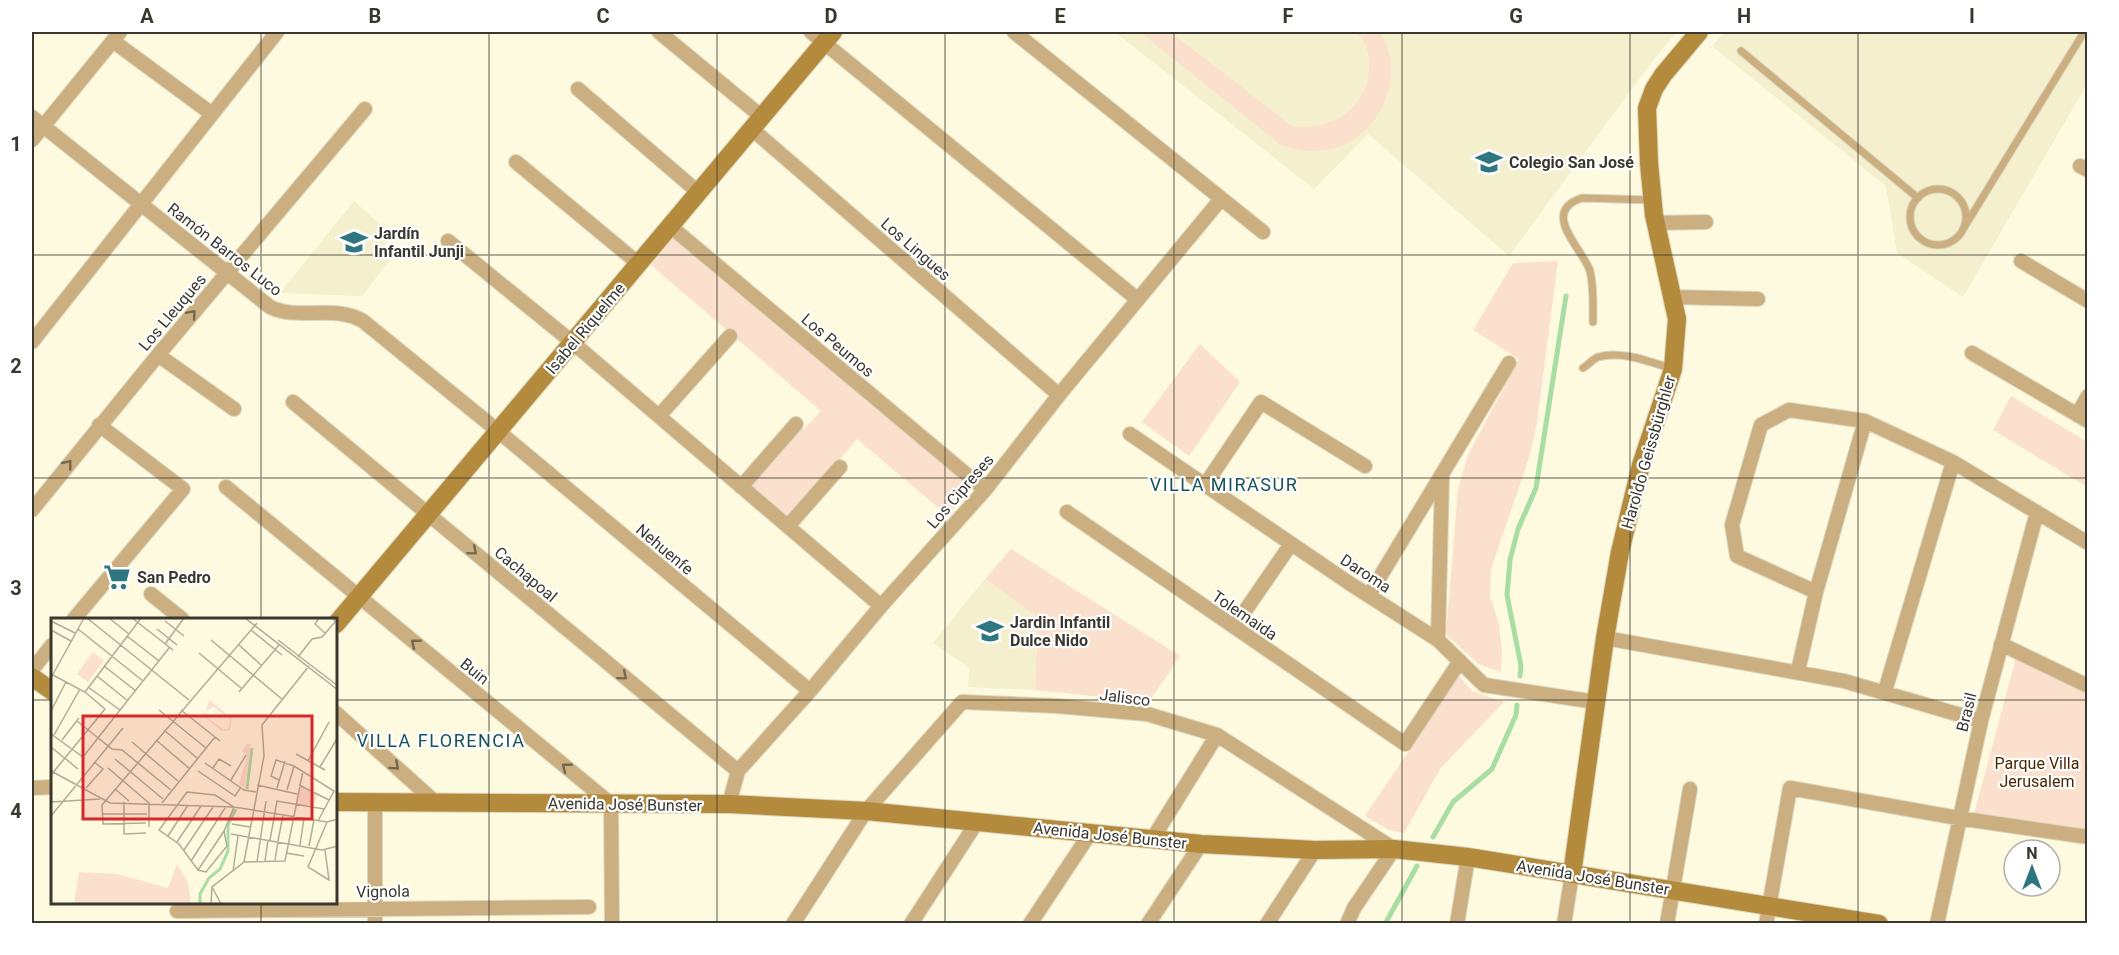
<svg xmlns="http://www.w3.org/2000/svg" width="2119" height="955" viewBox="0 0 2119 955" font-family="Roboto,sans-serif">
  <rect width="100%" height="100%" fill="#fefadf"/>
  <path fill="#f4efcc" d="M1115 32H1677L1651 63 1509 256 1368 134 1314 189Z
    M1724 32H2087V84L1963 297 1897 253 1886 186 1712 46Z
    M354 201 392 235 382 249 390 260 362 296 280 293Z
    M985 579 1038 618 1035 690 968 687 969 668 933 643Z"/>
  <path fill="#fae0cd" d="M1140 32H1170L1292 126C1331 133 1370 107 1369 65 1369 51 1366 40 1355 32H1380C1406 74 1383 133 1335 148 1316 153 1299 151 1281 145Z
    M674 237 974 487 947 515 857 439 790 518 749 485 800 426 804 429 821 411 651 265Z
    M1558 261 1537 422 1530 455 1491 569 1490 595 1499 625 1502 652 1501 672 1478 664 1446 634 1458 489 1468 455 1519 359 1473 330 1513 263Z
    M1200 344 1240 382 1189 456 1142 422Z
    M2011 396 2087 442V487L1993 430Z
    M1011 549 1180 656 1149 702 1035 690 1038 618 985 579Z
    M2017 654 2087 689V831L1974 814Z
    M1459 676 1472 691 1504 702 1440 769 1404 833 1389 830 1365 816Z"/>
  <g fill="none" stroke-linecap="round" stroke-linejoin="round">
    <path stroke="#a8dea4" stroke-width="5" d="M1520 676 1521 666 1507 595 1510 560 1518 529 1536 488 1566 296
      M1433 837 1453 802 1492 769 1516 715 1517 705
      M1385 924 1417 866"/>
    <defs>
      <path id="lane" d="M1741 51 1918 198
        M1910 217a28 28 0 1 1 56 0a28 28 0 1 1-56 0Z
        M1965 226 2084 32
        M1593 322C1593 305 1594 287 1590 271 1583 249 1539 212 1582 198L1652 200
        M1583 368C1588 365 1593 359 1598 357 1622 350 1650 362 1673 369"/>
      <path id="street" d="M659 32 762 117
        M811 32 1137 299
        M1014 32 1263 232
        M113 41 212 114
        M578 89 698 192
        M32 117 270 307C299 321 334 304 363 321L498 431 810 691
        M752 129 1059 395
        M32 140 120 32
        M516 162 639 264
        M2080 166 2088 170
        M1655 223 1706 222
        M670 226 985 490
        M448 241 572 342 881 606
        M2021 261 2088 301
        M1672 297 1758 299
        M32 342 277 32
        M1972 353 2088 421
        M158 355 234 409
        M293 402 738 771
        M2077 415 2088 396
        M659 416 730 336
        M1130 434 1349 583 1438 640 1484 685 1596 702
        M1205 485 1261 402 1365 466
        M226 487 611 804 612 924
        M741 487 796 424
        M32 510 158 355 365 109
        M1067 512 1405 744 1460 661
        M788 526 840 467
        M1816 592 1737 556 1732 525 1761 425 1789 410 1865 421 1953 462 2088 543
        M151 594 182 619
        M1369 595 1509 363
        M74 619 183 489 99 425
        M1234 627 1291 544
        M1605 638 1844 681 1981 721
        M1438 640 1442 478
        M2001 644 2088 686
        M32 670 52 645
        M1798 671 1816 592 1865 421
        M1885 691 1953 462
        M336 713 434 801
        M32 788 52 787
        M375 801V924
        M729 804 738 771 810 691 881 606 985 490 1059 395 1221 199
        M1153 838 1217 735
        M177 911 589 907
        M793 924 866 811 962 702 1057 706 1147 714 1217 735 1394 849 1354 908 1347 924
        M911 924 977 822
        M1030 924 1091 832
        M1148 924 1201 844
        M1267 924 1315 850
        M1457 924 1468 857
        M1564 924 1572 874
        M1667 924 1690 789
        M1766 924 1790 788 1958 818 2088 837
        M1937 924 1981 721 2037 512"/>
      <path id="secondary" d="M336 624 833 32
        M32 677 52 691
        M336 802 729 804 866 811 1201 844 1315 850 1394 849 1468 857 1879 924
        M1572 874 1605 638 1620 552 1641 465 1673 369 1677 319 1654 215 1649 163 1647 108 1654 89 1663 75 1699 32"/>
    </defs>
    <use href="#lane" stroke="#dbd7bf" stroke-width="9"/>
    <use href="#street" stroke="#dbd7bf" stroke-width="16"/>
    <use href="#secondary" stroke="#dbd7bf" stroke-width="20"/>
    <use href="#lane" stroke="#ccaf80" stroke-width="7"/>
    <use href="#street" stroke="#ccaf80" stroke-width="14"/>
    <use href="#secondary" stroke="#b48a3d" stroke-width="18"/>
  </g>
  <defs><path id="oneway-chevron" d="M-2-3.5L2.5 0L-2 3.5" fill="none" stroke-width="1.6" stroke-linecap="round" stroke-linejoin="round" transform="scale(1.5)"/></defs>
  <g stroke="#74684f">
    <use href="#oneway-chevron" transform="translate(192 314) rotate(-50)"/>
    <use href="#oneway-chevron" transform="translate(68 464) rotate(-51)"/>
    <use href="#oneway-chevron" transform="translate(473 551) rotate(40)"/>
    <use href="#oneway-chevron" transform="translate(415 643) rotate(-141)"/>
    <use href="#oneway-chevron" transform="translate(623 676) rotate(40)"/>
    <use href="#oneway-chevron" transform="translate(395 766) rotate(42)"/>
    <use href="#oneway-chevron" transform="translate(566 767) rotate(-141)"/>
  </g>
  <path fill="none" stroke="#3a382e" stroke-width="1.5" stroke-opacity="0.55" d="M261 32V619M489 32V924M717 32V924M945 32V924M1174 32V924M1402 32V924M1630 32V924M1858 32V924M32 255H2088M32 478H2088M32 700H52M336 700H2088M261 902V924"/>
  <defs>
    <symbol id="school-bare" viewBox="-9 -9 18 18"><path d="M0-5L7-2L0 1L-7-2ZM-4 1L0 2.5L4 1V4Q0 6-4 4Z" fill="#2f7780" stroke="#fff" stroke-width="2.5" paint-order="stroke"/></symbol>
    <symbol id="supermarket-bare" viewBox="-9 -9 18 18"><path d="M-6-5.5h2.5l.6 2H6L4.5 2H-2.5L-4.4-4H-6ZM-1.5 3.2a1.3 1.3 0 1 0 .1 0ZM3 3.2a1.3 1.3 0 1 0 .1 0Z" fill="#2f7780" stroke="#fff" stroke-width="2.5" paint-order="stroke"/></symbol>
  </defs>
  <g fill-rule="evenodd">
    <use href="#school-bare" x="1470" y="143" width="38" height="38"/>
    <use href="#school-bare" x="335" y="223" width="38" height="38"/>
    <use href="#supermarket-bare" x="98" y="558" width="38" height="38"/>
    <use href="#school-bare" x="971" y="612" width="38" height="38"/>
  </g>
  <g text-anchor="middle" stroke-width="4.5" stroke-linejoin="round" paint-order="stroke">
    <g font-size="16" font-weight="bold" fill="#3a382e" stroke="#fff" text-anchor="start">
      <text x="1509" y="168">Colegio San José</text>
      <text x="374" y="239">Jardín<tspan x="374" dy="18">Infantil Junji</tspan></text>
      <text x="137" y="583">San Pedro</text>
      <text x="1010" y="628">Jardin Infantil<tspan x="1010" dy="18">Dulce Nido</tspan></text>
    </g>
    <g font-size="16" fill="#3a382e" stroke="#fff">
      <text transform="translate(225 249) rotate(38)" y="6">Ramón Barros Luco</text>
      <text transform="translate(916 249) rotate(41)" y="6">Los Lingues</text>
      <text transform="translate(172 312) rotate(-50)" y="6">Los Lleuques</text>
      <text transform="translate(585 328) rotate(-50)" y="6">Isabel Riquelme</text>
      <text transform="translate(838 345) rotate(40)" y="6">Los Peumos</text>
      <text transform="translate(1648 452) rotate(-74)" y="6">Haroldo Geissbürghler</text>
      <text transform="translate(960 491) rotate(-49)" y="6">Los Cipreses</text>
      <text transform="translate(665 549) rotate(40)" y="6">Nehuenfe</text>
      <text transform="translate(1366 573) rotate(33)" y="6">Daroma</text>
      <text transform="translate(526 574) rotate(40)" y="6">Cachapoal</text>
      <text transform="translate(1245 615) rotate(34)" y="6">Tolemaida</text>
      <text transform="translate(475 671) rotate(39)" y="6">Buin</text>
      <text transform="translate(1125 697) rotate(7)" y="6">Jalisco</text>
      <text transform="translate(1966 712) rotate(-76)" y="6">Brasil</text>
      <text transform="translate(625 804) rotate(1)" y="6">Avenida José Bunster</text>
      <text transform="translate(1110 835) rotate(6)" y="6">Avenida José Bunster</text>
      <text transform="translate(1593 877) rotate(9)" y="6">Avenida José Bunster</text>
      <text transform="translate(383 891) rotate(-1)" y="6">Vignola</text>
    </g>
    <g font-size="16" fill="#4e2600" stroke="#fff">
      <text x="2037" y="769">Parque Villa<tspan x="2037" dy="18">Jerusalem</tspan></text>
    </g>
    <g font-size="18" letter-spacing="1.5" fill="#18535a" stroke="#fff">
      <text x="1224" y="491">VILLA MIRASUR</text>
      <text x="441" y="747">VILLA FLORENCIA</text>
    </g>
  </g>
  <g transform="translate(51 618)">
    <rect width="286" height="286" fill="#fefadf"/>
    <path d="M42 34 53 43 37 64 26 56ZM158 82 181 100 179 112 171 113 153 99ZM163 89 179 102 177 111H172L155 99 156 92ZM196 126H200L194 170 188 166 196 137 191 133ZM250 168 267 177 262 188 246 186Z" fill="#fae0cd" fill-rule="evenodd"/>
    <path d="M126 246 137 265 140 286H23L28 254 66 256 117 270Z" fill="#fae0cd"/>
    <path fill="none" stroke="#a8dea4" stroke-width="3" d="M196 171 201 130M149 286V276L158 260 169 251 177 233V207L185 191"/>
    <path fill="none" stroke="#b0ac98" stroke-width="1.5" d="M36 0 138 82M58 0 78 16M81 0 122 32M194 0 287 72M268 0 264 6 274 15M0 3 24 15M114 3 133 18M27 11 92 63M106 11 126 27M0 12 20 23M200 12 231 37M76 18 108 43M160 22 232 82M227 22 287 68M114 26 133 0M187 26 210 47M148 35 190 70M247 39 261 21 271 19 284 4 282 0M53 48 85 73M0 56 34 74 54 91 0 157M46 58 77 83M0 60 33 0M37 69 69 92M34 74 90 0M188 74 228 27M108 92 155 130M130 92 169 123M0 93 15 64M26 103 61 131 71 132 120 172M113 112 146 140M0 116 32 139 118 30M3 117 29 71M11 122 28 100M105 122 139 151M81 124 127 163M0 129 27 151M245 136 274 152M64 141 112 181M257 143 278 104M154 145 193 172 205 174M269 149 287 119M57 150 98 185V209M162 150 168 141 180 148M0 153 59 185 183 189 276 204 287 201M147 153 184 178 190 169M180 162 195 137M228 162 220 158 225 142 243 148 283 173 267 203M206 167 246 176M248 167 278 182M35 170 52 151 43 144M226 170 234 143M64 171 78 183M236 172 243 148M136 174 164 177 183 189 173 213 176 228 155 254 147 252 128 226 108 212ZM0 184 49 181M73 184V216L95 215M111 185 164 119M51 196H96M0 198 72 110M95 205 52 206 51 187 206 5M181 206 199 209M180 216 271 232 287 228M117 218 137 187M219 222 226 183 273 191M227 223 232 197M126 224 150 188M249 227 253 200M258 228 263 202M133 232 162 189M274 232 278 262 257 249 276 204M235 235 253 238M224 242 227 224M140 243 174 190M214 243 217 222M193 244 234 243 252 153M206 244 215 183M147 252 173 213M182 253 187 218M161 269 170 286M160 286 161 269 193 244 213 138 211 107 258 48"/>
    <path fill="#d62828" fill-opacity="0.15" stroke="#d62828" stroke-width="3" d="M32 98H261V201H32Z"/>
    <rect width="286" height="286" fill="none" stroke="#3a382e" stroke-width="3"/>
  </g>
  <rect width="2119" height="955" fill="none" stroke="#ffffff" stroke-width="66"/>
  <g transform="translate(2032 868)"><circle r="28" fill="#ffffff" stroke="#b0afab" stroke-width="1.5"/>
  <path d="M0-4.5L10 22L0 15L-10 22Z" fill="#2f7780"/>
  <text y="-9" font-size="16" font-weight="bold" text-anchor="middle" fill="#3a382e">N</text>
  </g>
  <rect x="33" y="33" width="2053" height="889" fill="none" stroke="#3a382e" stroke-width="2"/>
  <g font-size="20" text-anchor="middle" font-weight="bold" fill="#3a382e">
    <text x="147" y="23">A</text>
    <text x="375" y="23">B</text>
    <text x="603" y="23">C</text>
    <text x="831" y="23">D</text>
    <text x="1060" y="23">E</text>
    <text x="1288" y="23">F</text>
    <text x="1516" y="23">G</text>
    <text x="1744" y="23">H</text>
    <text x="1972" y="23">I</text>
    <text x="16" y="151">1</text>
    <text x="16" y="373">2</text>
    <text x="16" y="595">3</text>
    <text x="16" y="818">4</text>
  </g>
</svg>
